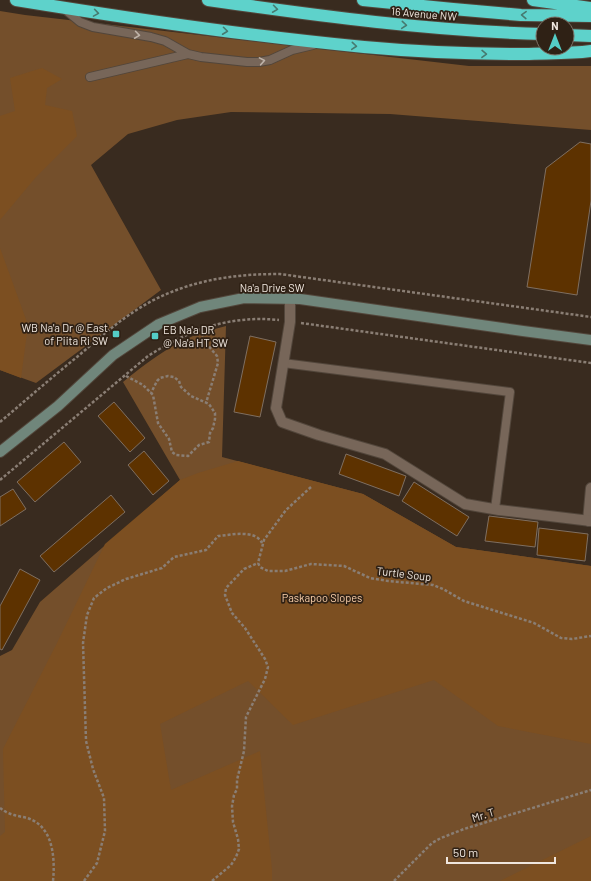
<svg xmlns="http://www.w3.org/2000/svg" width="591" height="881" viewBox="0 0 591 881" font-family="Barlow,sans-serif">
  <rect width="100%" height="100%" fill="#392b1f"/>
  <path fill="#744f2b" d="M0 11 25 15 469 66H591V130L390 114 231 112 177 120 128 134 91 165 161 290 36 383 0 370Z
    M226 326 222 457 363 494 456 547 591 566V881H0V656L12 650 40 602 180 480 123 382C145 364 167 347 193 336 203 332 215 329 226 326Z"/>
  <path fill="#7c4f21" d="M42 68 62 79 47 88 45 105 72 111 77 136 36 177 0 220V116L15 111 10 78Z
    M0 248 28 325 21 378 0 370Z
    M238 461 363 494 456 547 591 566V744L498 726 434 680 293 725 248 681 160 724 171 790 260 751 272 870V881H0V836L5 832 3 749 57 643 105 544 180 480 198 473Z
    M591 836V881H500Z"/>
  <path fill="#5d3200" stroke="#7f6f61" d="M580 142 591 144V201L577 295 527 287 546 168Z
    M250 336 276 342 260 417 234 412Z
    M114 402 145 438 130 452 98 416Z
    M64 442 81 462 35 502 17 482Z
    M144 451 169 481 153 495 128 465Z
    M346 454 406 476 399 496 339 474Z
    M414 482 469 517 457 536 402 501Z
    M13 489 26 509 0 526V497Z
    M111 495 125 512 54 572 40 556Z
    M489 516 538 522 535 547 485 541Z
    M539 528 588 534 585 561 537 555Z
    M20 569 40 580 2 650 0 649V606Z"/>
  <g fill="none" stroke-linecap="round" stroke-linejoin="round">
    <defs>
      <path id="lane" d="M63 8 80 22 93 27 151 37 165 41 188 54 201 57 247 62H259L270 60 292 50 313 45
        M90 77 188 54
        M283 363 510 392 495 509"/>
      <path id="street" d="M290 299V322L276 408 282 422 319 435 385 454 465 504 499 510 591 521
        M588 521 591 488"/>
      <path id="secondary" d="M0 452 58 406 113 355 159 324 200 307 244 298 300 299 523 331 591 340"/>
      <path id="highway" d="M16 0C132 19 248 36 364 47 418 52 471 54 525 54 547 53 569 54 591 51
        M208 0C319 16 431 31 543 34
        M363 0 453 9 521 15 591 16
        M533 0 591 8
        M567 35 591 36"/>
    </defs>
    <use href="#lane" stroke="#52463b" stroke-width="10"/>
    <use href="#street" stroke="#52463b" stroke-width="12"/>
    <use href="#secondary" stroke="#52463b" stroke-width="12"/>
    <use href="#highway" stroke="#52463b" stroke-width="14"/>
    <path stroke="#8a7e74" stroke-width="2.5" stroke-dasharray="3 2" stroke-linecap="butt" d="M301 323 591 363
      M200 329 206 343 217 356 218 363 206 403
      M126 376 143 385 153 395 158 423 169 439 172 452 176 455 188 456 199 445 209 442 210 433 213 428 215 419V413L209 404 191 396 181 387 179 381 174 377 168 376 160 378 157 381 151 393
      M0 422C26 400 51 378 77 357 106 332 134 307 169 293 205 278 241 274 280 274L591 317
      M0 480 148 356C189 330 229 315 279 320
      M311 487 286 510 264 540 258 563 260 567 268 571H285L311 564 344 566 370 578 388 581 433 585 443 589 464 601 534 623 561 638 572 639 591 636
      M0 808C4 811 9 814 14 815 20 817 27 817 32 820 54 830 55 861 53 881
      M84 881 97 863 105 831 104 798 93 769 86 741 83 643 87 615 94 598 107 588 126 579 162 568 174 557 206 550 218 536C231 535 255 529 262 543
      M212 881 231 865 236 857 239 849 238 839 233 822 232 806 234 795 237 789V780L244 751 246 717 265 679 268 667 265 659 245 628 232 613 225 595 226 588 244 569 258 563
      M394 881 432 843 441 838 464 829 591 790"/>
    <use href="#lane" stroke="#776659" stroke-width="8"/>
    <use href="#street" stroke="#776659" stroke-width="10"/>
    <use href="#secondary" stroke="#70867b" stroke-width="10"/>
    <use href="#highway" stroke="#5ed2cb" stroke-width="12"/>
  </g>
  <defs><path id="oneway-chevron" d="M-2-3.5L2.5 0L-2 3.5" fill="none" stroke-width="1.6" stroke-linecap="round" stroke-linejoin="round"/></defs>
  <g stroke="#467a70">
    <use href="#oneway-chevron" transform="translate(275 9) rotate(8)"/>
    <use href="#oneway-chevron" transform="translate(96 13) rotate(9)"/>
    <use href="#oneway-chevron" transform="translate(524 15) rotate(-178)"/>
    <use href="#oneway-chevron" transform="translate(404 25) rotate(5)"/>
    <use href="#oneway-chevron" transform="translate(225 31) rotate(7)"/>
    <use href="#oneway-chevron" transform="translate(354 46) rotate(5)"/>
    <use href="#oneway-chevron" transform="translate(484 54) rotate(1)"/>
  </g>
  <g stroke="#bfb3a9">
    <use href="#oneway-chevron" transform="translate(137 35) rotate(8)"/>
    <use href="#oneway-chevron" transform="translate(262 61) rotate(-10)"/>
  </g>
  <g fill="#54cdc6" stroke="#2f2115" stroke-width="1.5">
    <rect x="112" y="330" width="8" height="8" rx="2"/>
    <rect x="151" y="332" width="8" height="8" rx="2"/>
  </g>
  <g text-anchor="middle" stroke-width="3.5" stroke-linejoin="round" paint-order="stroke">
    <g font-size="11" fill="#efe6de" stroke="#2f2115">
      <text transform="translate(424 14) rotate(5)" y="4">16 Avenue NW</text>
      <text x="272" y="292">Na'a Drive SW</text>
      <text transform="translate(404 574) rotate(7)" y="4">Turtle Soup</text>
      <text transform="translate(483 815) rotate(-17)" y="4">Mr. T</text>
    </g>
    <g font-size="11" fill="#efe6de" stroke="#2f2115" text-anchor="end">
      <text x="108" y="332">WB Na'a Dr @ East<tspan x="108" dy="13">of Piita Ri SW</tspan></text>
      <text x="163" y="334" text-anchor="start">EB Na'a DR<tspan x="163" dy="13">@ Na'a HT SW</tspan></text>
    </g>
    <g font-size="11" fill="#fbd0ab" stroke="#2f2115">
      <text x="322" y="602">Paskapoo Slopes</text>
    </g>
  </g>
  <g transform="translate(555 36)"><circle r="19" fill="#2f2115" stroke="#7c7065"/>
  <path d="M0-3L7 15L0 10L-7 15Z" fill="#54cdc6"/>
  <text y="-6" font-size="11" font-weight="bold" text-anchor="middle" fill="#efe6de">N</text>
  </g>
  <path d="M447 857v6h108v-6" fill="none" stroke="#efe6de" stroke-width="2"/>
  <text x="453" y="857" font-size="12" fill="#efe6de" stroke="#2f2115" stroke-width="3" paint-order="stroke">50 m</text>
</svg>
